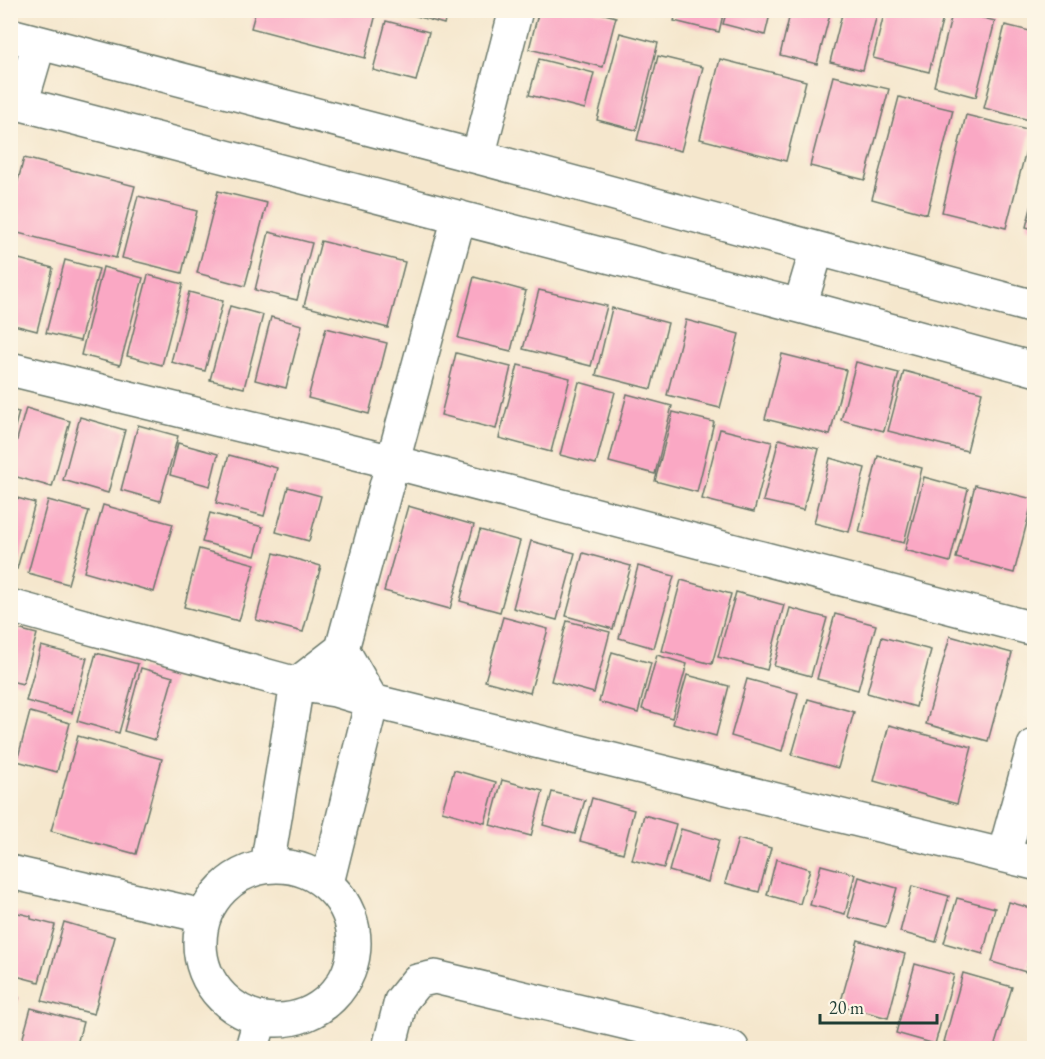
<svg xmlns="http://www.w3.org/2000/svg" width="1045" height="1059" viewBox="0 0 1045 1059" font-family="'EB Garamond',serif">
  <rect width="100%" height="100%" fill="#fcf5e5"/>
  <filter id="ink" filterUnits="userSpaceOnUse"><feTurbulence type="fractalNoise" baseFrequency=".0167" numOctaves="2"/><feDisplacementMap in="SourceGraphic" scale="12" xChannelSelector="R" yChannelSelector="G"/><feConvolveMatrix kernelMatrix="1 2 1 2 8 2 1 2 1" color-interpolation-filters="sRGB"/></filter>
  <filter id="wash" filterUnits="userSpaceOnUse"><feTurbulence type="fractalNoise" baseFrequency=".008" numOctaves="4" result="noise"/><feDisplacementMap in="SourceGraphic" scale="24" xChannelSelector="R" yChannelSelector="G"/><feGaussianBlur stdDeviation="1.35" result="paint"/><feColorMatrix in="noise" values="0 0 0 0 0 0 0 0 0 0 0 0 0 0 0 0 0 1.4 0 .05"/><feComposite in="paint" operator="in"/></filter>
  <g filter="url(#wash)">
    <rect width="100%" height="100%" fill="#f5e7cd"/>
    <g id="blocks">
      <path fill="#faa8c4" d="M256 10H377L365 58 251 28Z
        M396 10H448L444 24Z
        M539 10H590L616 17 603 67 529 49Z
        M677 10H724L719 32 674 21Z
        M727 10H771L765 35 723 24Z
        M791 10H831L817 64 780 55Z
        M843 10H878L863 70 830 62Z
        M885 10H945L929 72 873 58Z
        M953 10 995 21 976 97 934 86Z
        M386 21 429 32 416 81 373 70Z
        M1005 25 1034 32V116L1033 121 984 108Z
        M620 33 658 43 636 130 597 120Z
        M658 56 703 67 681 151 637 140Z
        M539 59 594 73 585 109 529 95Z
        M720 59 806 81 786 161 700 139Z
        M833 76 889 89 865 180 810 166Z
        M899 97 953 110 927 214 872 199Z
        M966 115 1031 131 1006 228 942 212Z
        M24 158 135 186 116 258 10 231V210Z
        M218 191 267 203 245 286 197 273Z
        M138 196 197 211 182 273 122 258Z
        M1034 197V229L1026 227Z
        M269 232 312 243 297 300 255 290Z
        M321 241 405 262 388 328 304 306Z
        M19 259 53 268 37 331 10 324V290Z
        M65 260 99 269 80 341 46 333Z
        M103 267 143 278 120 365 81 355Z
        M148 275 183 284 162 365 127 356Z
        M474 277 526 291 511 351 458 338Z
        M539 290 607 306 591 366 523 349Z
        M189 292 223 301 205 371 171 362Z
        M230 306 263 315 244 388 210 380Z
        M612 308 668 323 651 389 596 375Z
        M271 317 302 325 286 388 255 380Z
        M686 320 739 334 720 408 667 395Z
        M326 328 387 343 369 414 308 398Z
        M456 353 511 367 496 429 441 415Z
        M782 354 846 370 830 435 765 419Z
        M856 362 899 373 884 431 841 420Z
        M518 365 570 378 551 452 499 438Z
        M904 371 982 392 967 451 888 431Z
        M579 382 615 392 596 464 560 455Z
        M627 394 672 406 655 474 609 462Z
        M26 408 70 421 52 487 10 475V464Z
        M10 410 19 412 11 441H10Z
        M673 412 714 422 697 492 655 481Z
        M80 417 125 430 108 493 63 480Z
        M138 425 178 436 160 501 121 490Z
        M720 429 772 442 754 512 702 499Z
        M779 439 819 449 803 510 763 501Z
        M178 443 218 454 210 486 170 475Z
        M229 455 277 468 264 516 216 503Z
        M878 456 922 468 904 543 859 532Z
        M830 458 865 468 849 532 814 523Z
        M924 477 968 489 950 562 905 550Z
        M975 485 1033 499 1014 573 956 558Z
        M288 487 321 496 309 541 276 532Z
        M10 496 35 503 17 569 10 567Z
        M48 500 89 511 68 584 28 573Z
        M103 505 173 524 154 592 84 572Z
        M408 506 474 525 450 609 384 591Z
        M210 513 263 527 255 556 202 542Z
        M480 530 520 541 500 612 460 601Z
        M531 541 575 553 557 620 513 608Z
        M199 549 255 564 239 621 184 607Z
        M274 553 321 566 303 632 256 620Z
        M583 553 631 566 613 629 566 616Z
        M638 566 674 576 654 648 619 638Z
        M681 580 731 594 712 664 662 651Z
        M736 592 784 605 767 670 718 657Z
        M790 608 827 618 811 676 774 666Z
        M835 614 876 625 858 690 817 679Z
        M503 617 548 629 530 693 485 681Z
        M567 621 610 632 594 693 551 681Z
        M10 627 37 634 23 684 10 681Z
        M950 636 1012 653 988 741 926 724Z
        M882 637 931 650 916 707 867 693Z
        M41 646 87 658 72 713 26 701Z
        M612 652 651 663 638 713 599 702Z
        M96 653 138 664 119 733 77 721Z
        M657 655 687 664 672 718 642 709Z
        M141 668 173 677 155 740 124 731Z
        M687 675 729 686 716 736 673 724Z
        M747 679 798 693 782 751 731 736Z
        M808 699 854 712 838 768 792 755Z
        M30 712 70 723 57 772 17 761Z
        M889 725 972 747 957 804 874 781Z
        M78 736 162 759 136 854 51 831Z
        M454 770 496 782 485 823 442 811Z
        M502 780 543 791 531 836 490 825Z
        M552 792 585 800 575 834 543 825Z
        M592 798 634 810 623 853 580 841Z
        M644 815 676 824 664 868 632 860Z
        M681 829 719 840 708 882 669 871Z
        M738 839 771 848 759 892 725 883Z
        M776 859 810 869 800 904 767 895Z
        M821 865 855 874 845 914 810 905Z
        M859 877 897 888 886 927 848 917Z
        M912 886 949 896 936 942 900 932Z
        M957 898 995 908 983 954 944 943Z
        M1009 902 1034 909V942L1026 972 992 962Z
        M10 911 31 916V919L55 925 39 982 16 976 17 974 10 972Z
        M64 922 115 937 94 1014 42 1001Z
        M858 940 905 954 888 1018 840 1005Z
        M915 964 954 975 935 1044 896 1033Z
        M963 973 1012 987 994 1048H968L944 1042Z
        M10 995 19 998 11 1024H10Z
        M31 1008 83 1022 76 1048H20Z"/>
    </g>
  </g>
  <g filter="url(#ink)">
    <use href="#blocks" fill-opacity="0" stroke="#6a786a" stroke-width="1.5"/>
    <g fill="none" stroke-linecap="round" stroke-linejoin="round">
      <defs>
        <path id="street" d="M10 35 478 157 1034 307
          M10 101 800 306 1034 369
          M21 104 39 43
          M478 157 516 10
          M800 306 817 249
          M10 369 393 462 1034 629
          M10 606 297 684 335 690 372 701 1034 863
          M1004 855 1034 746
          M200 943a77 77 0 1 1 154 0a77 77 0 1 1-154 0Z
          M267 866 297 684 342 649 459 217
          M10 872 203 916
          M327 883 372 701 342 649
          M252 1048 260 1020
          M389 1048 401 1001 417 981 435 977 732 1048"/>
      </defs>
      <use href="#street" stroke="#6a786a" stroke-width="36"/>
      <use href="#street" stroke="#fff" stroke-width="33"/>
    </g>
  </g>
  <rect width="1045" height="1059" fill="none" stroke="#fcf5e5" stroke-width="36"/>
  <path d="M820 1014v9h117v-9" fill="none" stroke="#1f3d34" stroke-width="3"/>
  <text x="829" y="1014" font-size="18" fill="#1f3d34" stroke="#fcf5e5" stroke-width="4.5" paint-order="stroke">20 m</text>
</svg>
